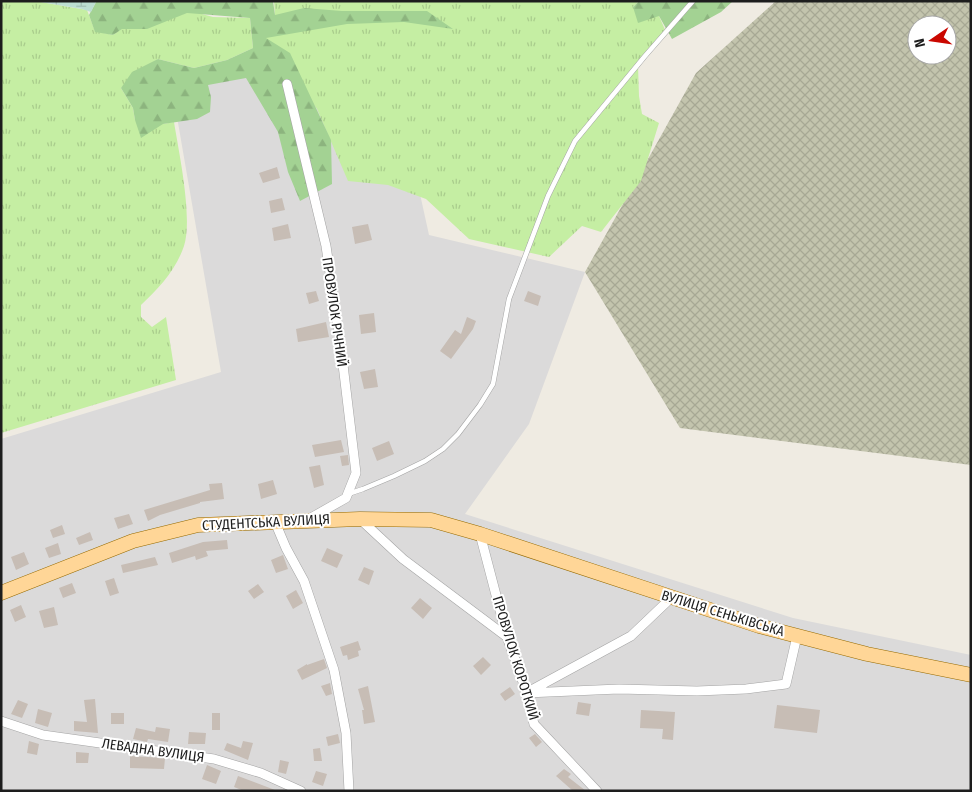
<svg xmlns="http://www.w3.org/2000/svg" width="972" height="792" viewBox="0 0 972 792" font-family="'Fira Sans Condensed',sans-serif">
  <defs>
    <pattern id="construction-cross-hatch" width="8" height="8" patternUnits="userSpaceOnUse" patternTransform="scale(1.25)"><rect width="8" height="8" fill="#c3c4ad"/><path d="M0 0l8 8M0 8l8-8" fill="none" stroke="#a7a894"/></pattern>
    <pattern id="grass-tufts" width="24" height="20" patternUnits="userSpaceOnUse" patternTransform="scale(1.25)"><rect width="24" height="20" fill="#c5eea3"/><path d="M3 7l-1-3M5 7V3M7 7l1-3M15 17l-1-3M17 17v-4M19 17l1-3" fill="none" stroke="#a9cc8c"/></pattern>
    <pattern id="forest-firs" width="22" height="20" patternUnits="userSpaceOnUse" patternTransform="scale(1.25)"><rect width="22" height="20" fill="#a3d293"/><path d="M5 1l3.5 6h-7zM16 11l3.5 6h-7z" fill="#8cb47e"/></pattern>
    <pattern id="wetland-marsh" width="20" height="14" patternUnits="userSpaceOnUse" patternTransform="scale(1.25)"><rect width="20" height="14" fill="#bddfd1"/><path d="M1 5h8M5 5V1M11 12h8M15 12V8" fill="none" stroke="#a2bfb3"/></pattern>
  </defs>
  <rect width="100%" height="100%" fill="#efebe2"/>
  <path fill="#dbdada" d="M386 39 429 235 585 272 529 424 465 514 793 618 971 655V791H1V439L221 372 171 82Z"/>
  <path fill="url(#construction-cross-hatch)" fill-rule="evenodd" d="M776 1H971V465L680 428 585 272 696 73ZM917 25H947V55H917Z"/>
  <path fill="url(#grass-tufts)" d="M1 1H35L87 10 95 31 113 35 124 27 169 19 191 11 213 17 250 18 253 48 227 60 194 68 158 59 121 88 133 108 135 120 163 124 174 122C179 153 193 218 184 246 176 270 159 288 141 305V317L152 327 166 317 176 380 1 433Z
    M274 1H639L633 7 659 16 666 32 638 65 639 96 642 114 659 123 641 181 601 232 582 226 549 257 469 239 426 199 388 185 348 181 317 109 265 38 275 15Z"/>
  <path fill="url(#forest-firs)" d="M105 1H273L275 15 304 8 342 11H427L453 29 404 22 347 24 266 38 290 53 331 140 332 184 300 201 288 172 278 132 246 78 208 85 211 97 210 112 197 119 163 124 141 138 135 120 133 108 121 88 132 72 158 59 194 68 227 60 253 48 250 18 187 13 147 29H122L113 35 95 32 89 15 96 2Z
    M639 1H733L721 12 672 39 659 16 638 23 633 7Z"/>
  <path fill="url(#wetland-marsh)" d="M35 1H110L96 2 91 12 82 9Z"/>
  <path fill="#c7bdb5" d="M277 167 280 178 263 183 259 173Z
    M282 198 285 210 271 213 269 201Z
    M288 224 291 238 274 241 272 228Z
    M368 224 372 240 355 244 352 227Z
    M316 291 319 301 309 304 306 293Z
    M528 291 541 296 538 306 524 301Z
    M374 313 376 332 361 334 359 315Z
    M467 317 476 321 473 329 451 359 440 351 455 330 461 334Z
    M326 322 329 337 298 342 296 329Z
    M375 369 378 387 364 389 360 372Z
    M341 440 344 452 315 457 312 445Z
    M389 441 394 454 377 461 372 448Z
    M348 455 349 465 342 466 340 456Z
    M320 465 324 485 314 488 309 467Z
    M273 480 277 494 261 499 258 484Z
    M222 483 224 499 200 502V503L160 515 148 521 144 510 210 490 209 484Z
    M129 514 133 524 118 529 114 518Z
    M62 525 65 534 53 538 50 530Z
    M90 532 93 540 79 545 76 538Z
    M227 540 228 549 206 551 208 556 196 560 195 556 172 563 169 553 203 542Z
    M58 543 61 554 49 558 45 548Z
    M327 548 343 555 337 568 321 561Z
    M24 552 29 564 16 570 11 557Z
    M283 555 288 569 276 573 271 560Z
    M155 557 158 565 123 573 121 565Z
    M364 567 374 571 369 585 358 580Z
    M114 578 119 593 110 596 105 581Z
    M72 583 76 593 63 598 59 588Z
    M258 584 264 592 254 599 248 591Z
    M296 590 303 603 293 609 286 596Z
    M420 598 432 608 423 619 411 608Z
    M21 605 26 617 15 622 10 610Z
    M54 607 58 625 44 628 39 611Z
    M358 641 361 650 358 651 359 656 348 660 347 655 343 656 340 647Z
    M483 657 491 665 481 675 473 666Z
    M324 659 327 668 302 680 297 670 307 664V665Z
    M330 683 332 694 326 696 321 686Z
    M368 686 375 722 364 724 362 710H364L358 689Z
    M510 687 515 694 505 701 500 694Z
    M95 699 98 733 74 731V721L87 722 84 700Z
    M18 700 28 704 22 718 11 714Z
    M578 702 591 704 589 716 576 714Z
    M777 705 820 710 817 733 774 728Z
    M38 709 52 713 48 727 35 723Z
    M641 710 675 712 673 740 662 739 663 729 640 728Z
    M111 713H124V724H111Z
    M212 713H220V730H212Z
    M156 727 170 729 168 742 148 739 147 742 133 739 136 728 155 732Z
    M189 732 206 733 205 744H188Z
    M338 734 340 743 328 746 326 737Z
    M535 734 542 742 536 747 529 738Z
    M29 741 39 744 37 755 27 753Z
    M243 741 253 743 248 760 224 750 227 743 241 748Z
    M320 748 322 761H314L313 749Z
    M76 752 89 753 88 763H76Z
    M130 756 165 758 164 769 130 768Z
    M280 760 289 762 286 774 278 772Z
    M207 765 221 771 216 784 202 779Z
    M564 769 571 774 568 777 586 791H573L556 776Z
    M316 771 327 774 323 786 312 782Z
    M238 776 275 790V791H244L234 787Z"/>
  <g fill="none" stroke-linecap="round" stroke-linejoin="round">
    <defs>
      <path id="lane" d="M348 494 363 489 394 476 425 461 443 449 458 434 480 405 493 384 509 299 548 196 575 141 645 56 693 1"/>
      <path id="street" d="M287 84 326 246 341 348 356 473 346 498 309 519
        M360 519 403 559 507 637
        M275 522 286 548 304 581 334 670 346 733 349 791
        M480 534 507 637 523 682 534 724 597 791
        M528 692 631 636 672 597
        M526 693 619 689 697 691 746 689 786 684 797 636
        M1 721 43 735 214 759 261 773 301 791"/>
      <path id="primary" d="M1 593 133 541 198 525 360 519 431 520 480 534 759 626 867 654 971 675"/>
    </defs>
    <use href="#lane" stroke="#a4a4a4" stroke-width="5.5"/>
    <use href="#street" stroke="#a4a4a4" stroke-width="10"/>
    <use href="#primary" stroke="#966a00" stroke-width="15"/>
    <use href="#lane" stroke="#fff" stroke-width="4.5"/>
    <use href="#street" stroke="#fff" stroke-width="9"/>
    <use href="#primary" stroke="#ffd697" stroke-width="14"/>
  </g>
  <g text-anchor="middle" stroke-width="4" stroke-linejoin="round" paint-order="stroke">
    <g font-size="14" fill="#1d1d1d" stroke="#fff">
      <text transform="translate(335 312) rotate(82)" y="5">ПРОВУЛОК РIЧНИЙ</text>
      <text transform="translate(266 522) rotate(-3)" y="5">СТУДЕНТСЬКА ВУЛИЦЯ</text>
      <text transform="translate(723 613) rotate(17)" y="5">ВУЛИЦЯ СЕНЬКIВСЬКА</text>
      <text transform="translate(516 658) rotate(73)" y="5">ПРОВУЛОК КОРОТКИЙ</text>
      <text transform="translate(153 750) rotate(8)" y="5">ЛЕВАДНА ВУЛИЦЯ</text>
    </g>
  </g>
  <rect width="972" height="792" fill="none" stroke="#1d1d1d" stroke-width="5"/>
  <g transform="translate(932 40) rotate(257)"><circle r="24" fill="#ffffff" stroke="#a5a5a5"/>
  <path d="M0-4L9 19L0 12L-9 19Z" fill="#ca0700"/>
  <text y="-8" font-size="14" font-weight="bold" text-anchor="middle" fill="#1d1d1d">N</text>
  </g>
</svg>
